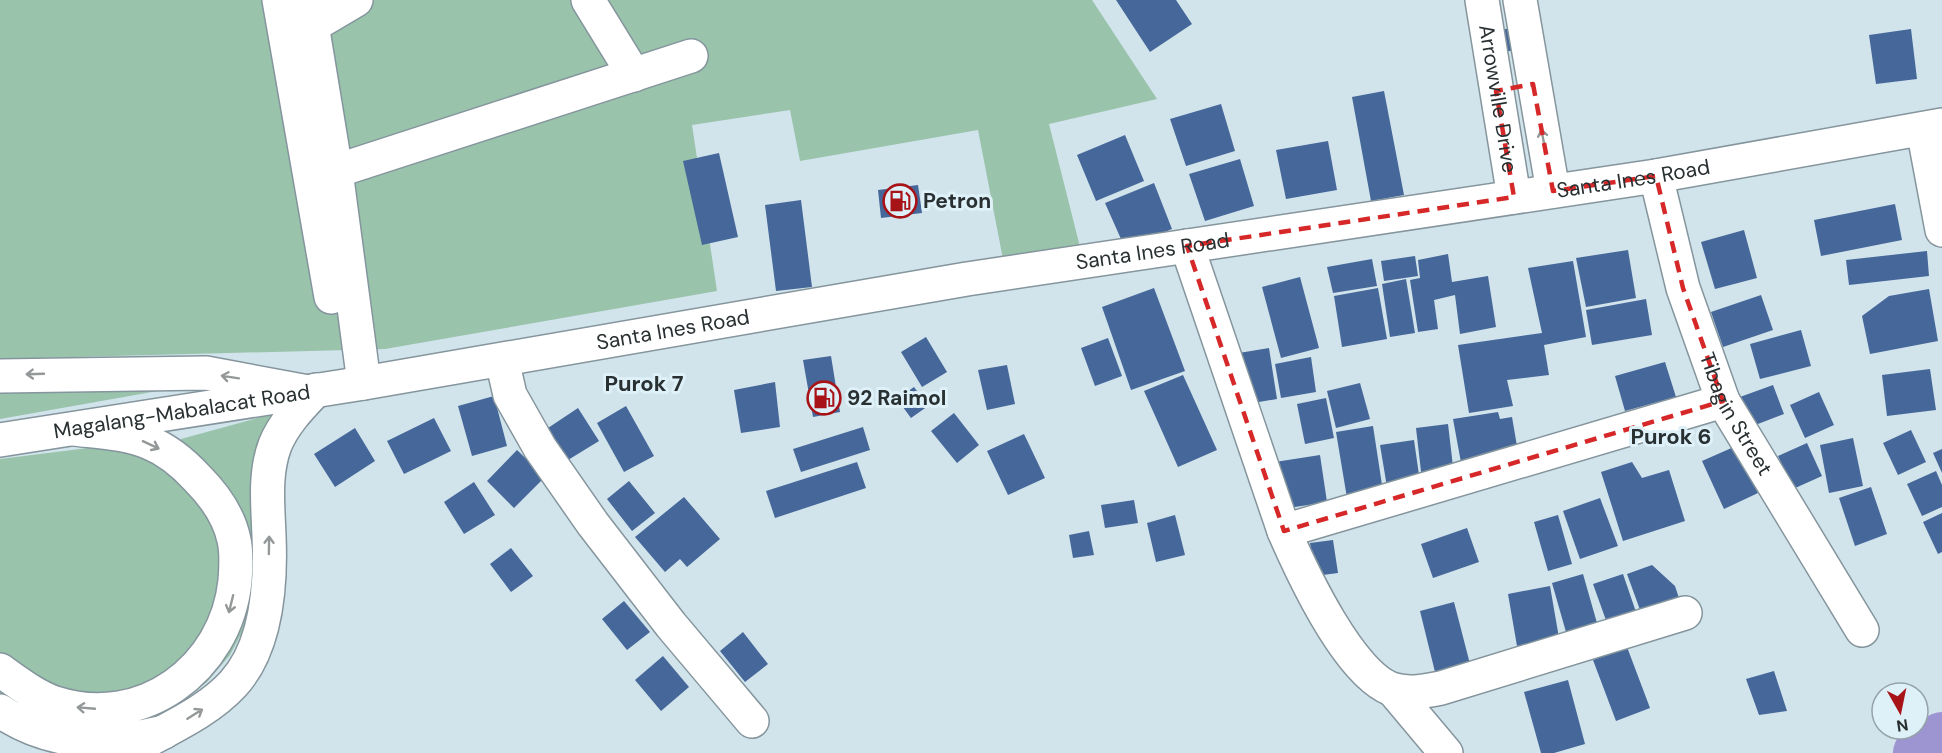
<svg xmlns="http://www.w3.org/2000/svg" width="1942" height="753" viewBox="0 0 1942 753" font-family="'DM Sans',sans-serif">
  <rect width="100%" height="100%" fill="#d1e3eb"/>
  <path fill="#99c3ab" d="M0 0H1092L1157 99 1049 124 1080 247 1003 259 978 130 800 161 790 110 692 125 717 291 385 349 0 359Z
    M0 385 180 387 0 419Z
    M276 413 249 619 230 655 207 682 163 715 108 729 0 696V685L126 717 244 603 181 439Z
    M88 448C110 449 136 449 155 461 172 471 206 505 213 524 231 566 217 629 184 660 172 671 155 678 140 684 115 694 85 695 59 687 37 680 19 667 0 654V459Z"/>
  <g fill="none" stroke-linecap="round" stroke-linejoin="round">
    <path stroke="#9d95d1" stroke-width="54" d="M1920 753 1942 739"/>
  </g>
  <path fill="#456799" d="M1116 0H1176L1192 24 1150 52Z
    M1511 28 1515 50 1498 53 1494 31Z
    M1911 29 1917 79 1876 84 1869 35Z
    M1384 91 1404 195 1371 201 1352 97Z
    M1221 104 1235 151 1186 166 1170 119Z
    M1125 135 1144 181 1096 201 1077 155Z
    M1328 141 1337 190 1286 199 1276 150Z
    M719 153 738 237 702 245 683 161Z
    M1240 159 1254 206 1205 221 1189 174Z
    M1154 183 1172 229 1125 248 1105 203Z
    M918 185 922 213 881 218 878 190Z
    M801 200 812 287 776 291 765 205Z
    M1895 204 1902 240 1821 256 1814 220Z
    M1744 230 1757 278 1715 289 1701 242Z
    M1628 250 1636 298 1586 307 1576 258Z
    M1927 251 1929 276 1849 285 1846 260Z
    M1448 254 1452 282 1488 276 1496 327 1460 334 1455 295 1434 300 1438 329 1418 332 1410 280 1420 278 1418 260Z
    M1415 256 1418 276 1384 281 1381 261Z
    M1372 259 1377 286 1333 293 1327 267Z
    M1573 261 1586 337 1544 345 1549 375 1507 380 1513 406 1469 413 1458 345 1542 333 1528 268Z
    M1300 277 1319 348 1281 358 1262 287Z
    M1406 279 1415 333 1390 337 1382 284Z
    M1154 288 1185 371 1131 390 1102 307Z
    M1378 288 1387 339 1342 347 1334 296Z
    M1929 289 1938 341 1870 354 1862 316 1889 296Z
    M1761 295 1773 330 1723 347 1711 312Z
    M1646 299 1652 335 1592 345 1586 310Z
    M1801 330 1811 366 1760 379 1750 344Z
    M926 337 947 372 922 387 901 352Z
    M1108 338 1122 376 1095 386 1081 348Z
    M1269 348 1277 399 1241 405 1233 354Z
    M831 356 840 412 813 417 803 360Z
    M1311 357 1316 392 1281 398 1275 364Z
    M1665 362 1676 397 1625 411 1615 376Z
    M1007 365 1015 404 987 410 978 370Z
    M1930 369 1936 410 1887 416 1882 375Z
    M1183 375 1217 450 1178 467 1144 391Z
    M775 382 780 427 741 433 734 390Z
    M1360 383 1370 419 1336 428 1327 391Z
    M1773 385 1784 414 1750 427 1740 397Z
    M914 387 928 406 911 418 897 399Z
    M1819 392 1834 425 1805 438 1790 405Z
    M494 396 507 446 472 456 458 406Z
    M1326 398 1334 438 1305 444 1297 404Z
    M626 406 654 456 624 472 597 423Z
    M578 408 599 441 568 460 548 428Z
    M1498 412 1500 419 1512 417 1517 446 1500 449 1502 462 1462 468 1453 419Z
    M954 413 979 445 957 463 931 431Z
    M434 418 451 451 404 474 387 441Z
    M1448 424 1454 475 1422 480 1416 428Z
    M1373 426 1384 498 1348 504 1336 432Z
    M863 427 870 450 801 472 793 449Z
    M355 428 375 461 335 487 314 454Z
    M1911 430 1926 462 1898 475 1883 443Z
    M1024 434 1045 478 1008 495 987 451Z
    M1853 438 1863 486 1829 493 1820 445Z
    M1414 440 1420 482 1387 487 1380 445Z
    M1807 443 1822 476 1793 489 1778 456Z
    M1736 446 1758 493 1724 509 1702 461Z
    M1942 449V473L1933 453Z
    M517 450 545 477 514 508 487 481Z
    M1320 455 1327 502 1282 509 1275 462Z
    M857 462 866 488 775 518 766 491Z
    M1632 462 1642 478 1669 470 1685 521 1623 541 1601 472Z
    M1936 471 1942 485V507L1922 516 1907 484Z
    M629 481 655 513 632 531 607 499Z
    M474 482 495 515 464 534 444 502Z
    M1871 487 1887 534 1855 546 1839 498Z
    M684 497 720 539 687 567 680 559 665 572 635 537Z
    M1600 498 1618 546 1580 559 1563 511Z
    M1134 500 1138 523 1105 528 1101 505Z
    M1942 513V552L1938 554 1923 522Z
    M1175 515 1185 555 1156 562 1147 523Z
    M1558 515 1572 564 1548 571 1534 522Z
    M1467 528 1479 562 1433 578 1421 544Z
    M1089 531 1094 555 1073 558 1069 535Z
    M1333 540 1338 573 1315 576 1310 543Z
    M511 548 533 576 511 592 490 564Z
    M1652 565 1675 586 1681 604 1643 618 1627 574Z
    M1583 574 1597 623 1566 632 1552 583Z
    M1623 574 1636 612 1607 623 1593 584Z
    M1550 586 1559 638 1517 646 1508 594Z
    M624 601 650 632 627 650 602 619Z
    M1454 602 1470 664 1435 672 1420 611Z
    M743 632 768 664 745 682 720 651Z
    M1627 647 1650 708 1616 721 1593 660Z
    M663 656 689 687 661 711 635 680Z
    M1774 671 1787 711 1759 715 1746 679Z
    M1568 680 1585 744 1554 753H1541L1524 692Z"/>
  <g fill="none" stroke-linecap="round" stroke-linejoin="round">
    <defs>
      <g id="minor">
        <path d="M279 0 331 297"/>
        <path d="M308 0 336 171 364 383"/>
        <path d="M588 0 634 75"/>
        <path id="s1" d="M1482 0 1514 197"/>
        <path d="M1520 0 1553 191"/>
        <path d="M312 26 356 0"/>
        <path d="M1923 129 1942 230"/>
        <path d="M336 171 691 56"/>
        <path id="s2" d="M1656 176 1683 288 1723 401 1862 630"/>
        <path d="M1187 246 1284 531C1301 570 1351 679 1395 690 1410 694 1426 691 1441 688L1685 613"/>
        <path d="M502 360 510 395 540 448 593 524 671 625 752 721"/>
        <path d="M1284 531 1723 401"/>
        <path d="M1393 690 1446 753"/>
      </g>
      <g id="major">
        <path id="s3" d="M0 440 364 383 967 279 1656 176 1942 125"/>
        <path d="M138 746C171 727 207 712 233 684 267 647 271 583 269 536 268 506 264 474 275 445 284 423 300 407 316 390"/>
      </g>
      <path id="highway" d="M0 376 206 373 308 392
        M0 670C17 682 35 696 55 703 142 731 226 669 235 581 236 568 237 553 234 540 229 516 214 495 197 478 185 465 167 450 150 443 127 433 99 432 74 429
        M0 711C50 745 106 746 164 732"/>
    </defs>
    <use href="#minor" stroke="#85959d" stroke-width="36"/>
    <use href="#major" stroke="#85959d" stroke-width="36"/>
    <use href="#highway" stroke="#85959d" stroke-width="36"/>
    <use href="#minor" stroke="#fff" stroke-width="33"/>
    <use href="#major" stroke="#fff" stroke-width="33"/>
    <use href="#highway" stroke="#fff" stroke-width="33"/>
  </g>
  <defs><path id="oneway-shaft" d="M-6 0H5M1.5-3L5.5 0L1.5 3" fill="none" stroke-width="1.6" stroke-linecap="round" stroke-linejoin="round" transform="scale(1.5)"/></defs>
  <g stroke="#949898">
    <use href="#oneway-shaft" transform="translate(1543 138) rotate(-101)"/>
    <use href="#oneway-shaft" transform="translate(35 374) rotate(178)"/>
    <use href="#oneway-shaft" transform="translate(230 377) rotate(-171)"/>
    <use href="#oneway-shaft" transform="translate(151 445) rotate(25)"/>
    <use href="#oneway-shaft" transform="translate(269 545) rotate(-89)"/>
    <use href="#oneway-shaft" transform="translate(231 604) rotate(104)"/>
    <use href="#oneway-shaft" transform="translate(86 708) rotate(-175)"/>
    <use href="#oneway-shaft" transform="translate(195 714) rotate(-32)"/>
  </g>
  <path fill="none" stroke="#d62828" stroke-width="4.5" stroke-dasharray="12 8" stroke-linejoin="round" d="M1533 84 1553 191 1656 176 1683 288 1723 401 1284 531 1187 246 1514 197 1496 91Z"/>
  <defs>
    <symbol id="fuel-ring" viewBox="-11 -11 22 22"><circle r="9.5" fill="#def0f8" stroke="#a81318" stroke-width="1.5"/><path d="M-5.5-6h7V0h2V4h1.3V-2.5L3-4.5l.8-.8L6-3V5H2.5V1h-1V6h-7ZM-4.2-4.7v3.2H.2V-4.7Z" fill="#a81318"/></symbol>
  </defs>
  <g fill-rule="evenodd">
    <use href="#fuel-ring" x="881" y="182" width="38" height="38"/>
    <use href="#fuel-ring" x="805" y="379" width="38" height="38"/>
  </g>
  <g text-anchor="middle" stroke-width="6" stroke-linejoin="round" paint-order="stroke">
    <g font-size="21" fill="#293032" stroke="#def0f8">
      <text dy="7" stroke="none"><textPath href="#s1" startOffset="100">Arrowville Drive</textPath></text>
      <text dy="7" stroke="none"><textPath href="#s3" startOffset="1654">Santa Ines Road</textPath></text>
      <text dy="7" stroke="none"><textPath href="#s3" startOffset="1168">Santa Ines Road</textPath></text>
      <text dy="7" stroke="none"><textPath href="#s3" startOffset="682">Santa Ines Road</textPath></text>
      <text dy="7" stroke="none"><textPath href="#s3" startOffset="184">Magalang-Mabalacat Road</textPath></text>
      <text dy="7" stroke="none"><textPath href="#s2" startOffset="252">Tibagin Street</textPath></text>
    </g>
    <g font-size="21" font-weight="bold" fill="#293032" stroke="#def0f8" text-anchor="start">
      <text x="923" y="208">Petron</text>
      <text x="847" y="405">92 Raimol</text>
    </g>
    <g font-size="22" font-weight="bold" fill="#293032" stroke="#def0f8">
      <text x="644" y="391">Purok 7</text>
      <text x="1671" y="444">Purok 6</text>
    </g>
  </g>
  <g transform="translate(1900 711) rotate(171)"><circle r="28" fill="#def0f8" stroke="#96a3a9" stroke-width="1.5"/>
  <path d="M0-4.5L10 22L0 15L-10 22Z" fill="#a81318"/>
  <text y="-9" font-size="16" font-weight="bold" text-anchor="middle" fill="#293032">N</text>
  </g>
</svg>
